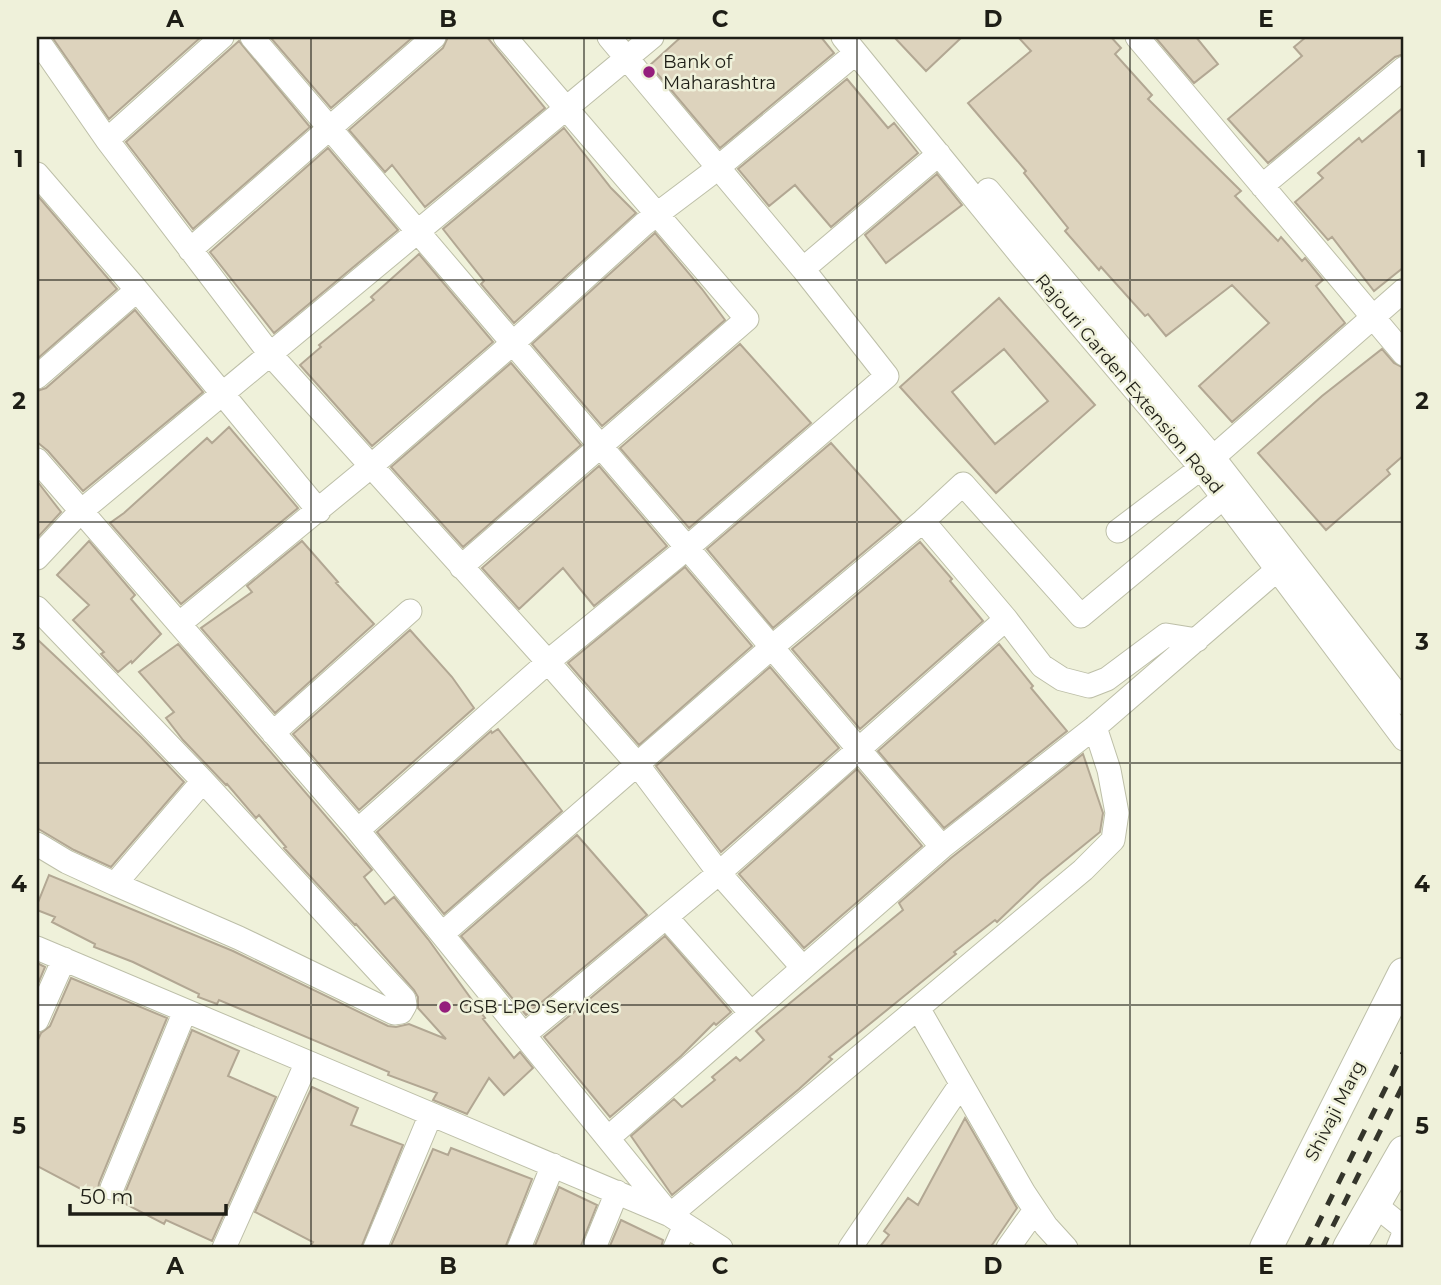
<svg xmlns="http://www.w3.org/2000/svg" width="1441" height="1285" viewBox="0 0 1441 1285" font-family="Montserrat,sans-serif">
  <rect width="100%" height="100%" fill="#eff1da"/>
  <path fill="#ddd3bd" stroke="#b2a793" stroke-width="2" fill-rule="evenodd" d="M52 37H201L109 119Z
    M270 37H413L331 108Z
    M448 37H487L545 108 425 207 392 165 385 172 349 130 443 48Z
    M681 37H821L834 53 720 148 650 65Z
    M894 37H962L926 71Z
    M1018 37H1111L1121 48 1115 54 1152 95 1148 99 1241 191 1235 196 1278 241 1281 237 1302 261 1305 258 1323 280 1316 286 1345 323 1232 422 1199 386 1269 323 1232 285 1166 336 1148 314 1145 316 1101 267 1099 270 1065 231 1068 228 1024 173 1026 171 968 103 1031 51Z
    M1155 37H1196L1218 64 1194 83Z
    M1306 37H1404V54L1395 57 1268 163 1228 119 1302 56 1294 47Z
    M239 41 310 127 193 229 126 142Z
    M847 79 888 128 894 123 918 153 831 227 795 185 769 206 738 169Z
    M1404 107V267L1374 291 1332 237 1328 240 1295 202 1323 178 1318 173 1359 138 1362 142Z
    M564 128 611 188 636 213 514 323 481 284 484 281 443 229Z
    M328 148 398 230 274 333 210 252Z
    M937 174 962 205 886 263 865 235Z
    M37 195 117 289 37 359Z
    M655 233 702 289 725 320 602 426 532 344Z
    M419 254 493 342 372 446 300 365 321 347 319 345 374 300 371 297Z
    M999 298 1095 405 996 493 900 387ZM1004 349 1048 401 995 444 952 392Z
    M135 310 203 392 83 491 48 451 37 442V391L46 388Z
    M740 344 811 423 689 528 620 448Z
    M1382 349 1394 363 1404 368V455L1387 470 1390 474 1326 530 1258 453 1322 396Z
    M511 363 581 445 463 547 391 467Z
    M229 427 298 508 181 604 110 523 124 513 207 438 212 443Z
    M831 443 901 521 773 628 707 549Z
    M599 466 667 546 594 606 563 568 519 609 482 568Z
    M37 481 61 512 37 538Z
    M89 541 135 595 131 599 161 634 132 663 131 661 118 672 101 654 104 652 73 620 89 605 57 575Z
    M302 541 338 582 336 583 374 624 275 713 201 628 252 592 247 586Z
    M920 542 952 579 950 581 983 621 860 729 792 649Z
    M685 567 752 646 639 745 568 663Z
    M410 630 452 677 474 708 359 810 293 734Z
    M37 639 141 737 184 782 111 867 74 850 37 828Z
    M178 644 372 870 364 877 385 904 394 897 428 939 485 1018 483 1019 514 1058 520 1052 533 1068 504 1095 489 1078 467 1114 433 1100 437 1093 388 1075 389 1072 219 1000 217 1004 198 997 199 994 133 962 94 947 95 944 52 922 55 917 37 910V905L49 875 233 951 388 1026 396 1027 409 1024 446 1039 418 1008V997L414 990 356 924 355 925 284 848 286 847 259 815 256 818 227 784 226 785 183 740 166 718 174 712 139 672Z
    M999 644 1033 686 1031 688 1067 731 944 828 878 751Z
    M770 667 839 748 721 852 656 766Z
    M498 729 562 811 444 914 377 832 491 731 492 733Z
    M1083 754 1103 813 1100 832 1041 880 997 922 995 920 954 952 956 954 829 1057 832 1059 799 1089 672 1195 631 1136 674 1099 682 1107 715 1080 712 1077 736 1057 740 1061 764 1040 756 1031 903 910 899 903 951 858Z
    M857 769 922 846 804 948 739 874Z
    M577 835 647 915 526 1015 461 936Z
    M665 936 731 1012 716 1025 714 1023 681 1056 610 1117 544 1037Z
    M37 963 45 967 37 986Z
    M71 978 167 1018 99 1183 98 1190 95 1189 92 1195 37 1166V1042L41 1033 50 1026Z
    M192 1030 239 1051 228 1076 276 1097 212 1241 166 1220 164 1224 118 1200 125 1193Z
    M312 1087 358 1108 351 1125 403 1145 361 1248H309L313 1242 255 1212Z
    M965 1118 1017 1208 990 1248H879L889 1235 884 1231 908 1198 918 1205Z
    M451 1148 532 1179 505 1248H390L433 1149 448 1155Z
    M559 1187 597 1205 580 1248H534Z
    M621 1220 663 1240 661 1248H609Z"/>
  <g fill="none" stroke-linecap="round" stroke-linejoin="round">
    <defs>
      <path id="minor" d="M252 37 942 847
        M843 37 1024 259 1201 468 1404 739
        M1137 37 1404 354
        M37 39 107 140 270 354 548 662 637 764 719 873 803 968
        M107 140 222 37
        M37 174 137 290 319 511
        M1262 186 1404 68
        M988 190 1213 457 1404 703
        M190 250 434 37
        M803 269 939 154
        M37 377 137 290
        M37 460 355 827 670 1215 721 1248
        M923 521 1006 619 1042 666 1062 679 1089 686 1107 679 1166 635 1197 640
        M1118 531 1201 468 1404 290
        M37 558 80 512 652 37
        M461 567 747 319 505 37
        M37 608 203 781 115 884 67 862 37 844
        M179 624 370 467 513 343 644 224 709 175 856 53
        M273 733 410 611
        M358 830 556 655 687 548 887 376 803 269 609 37
        M115 884 239 938 394 1013 401 1012 405 1005 404 999 203 781
        M667 918 751 1013
        M442 934 772 647 923 521 963 484 1081 616 1224 497
        M37 948 670 1215 918 1008
        M37 1020 64 959
        M524 1035 719 873 1006 619
        M608 1138 942 847 1095 727 1278 569
        M112 1188 185 1011
        M1374 1204 1400 1225 1404 1233 1398 1248
        M224 1248 307 1062
        M375 1248 431 1114
        M519 1248 553 1165
        M594 1248 617 1192
        M675 1248 685 1225
        M850 1248 961 1084
        M1008 1248 1035 1210
        M1066 1248 1046 1226 1024 1193 918 1008 1083 870 1113 840 1117 813 1109 770 1095 727"/>
      <path id="secondary" d="M1266 1248 1404 974
        M1349 1248 1404 1152"/>
    </defs>
    <use href="#minor" stroke="#bdbfa8" stroke-width="25"/>
    <use href="#secondary" stroke="#bdbfa8" stroke-width="34"/>
    <use href="#minor" stroke="#fff" stroke-width="23"/>
    <use href="#secondary" stroke="#fff" stroke-width="32"/>
    <path stroke="#34352b" stroke-width="5" stroke-dasharray="12 12" stroke-linecap="butt" d="M1306 1248 1404 1051
      M1322 1248 1404 1083"/>
  </g>
  <path fill="none" stroke="#1e1e16" stroke-width="2" stroke-opacity="0.55" d="M311 37V1248M584 37V1248M857 37V1248M1130 37V1248M37 280H1404M37 522H1404M37 763H1404M37 1005H1404"/>
  <g fill="#951f7c" stroke="#eff1da" stroke-width="2.5">
    <circle cx="649" cy="72" r="7"/>
    <circle cx="445" cy="1007" r="7"/>
  </g>
  <g text-anchor="middle" stroke-width="5" stroke-linejoin="round" paint-order="stroke">
    <g font-size="18" fill="#1e1e16" stroke="#eff1da" text-anchor="start">
      <text x="663" y="68">Bank of<tspan x="663" dy="21">Maharashtra</tspan></text>
      <text x="459" y="1013">GSB LPO Services</text>
    </g>
    <g font-size="18" fill="#1e1e16" stroke="#eff1da">
      <text transform="translate(1129 384) rotate(50)" y="6">Rajouri Garden Extension Road</text>
      <text transform="translate(1335 1111) rotate(-63)" y="6">Shivaji Marg</text>
    </g>
  </g>
  <rect width="1441" height="1285" fill="none" stroke="#eff1da" stroke-width="77"/>
  <path d="M70 1204v10h156v-10" fill="none" stroke="#1e1e16" stroke-width="3.5"/>
  <text x="80" y="1204" font-size="21" fill="#1e1e16" stroke="#eff1da" stroke-width="5" paint-order="stroke">50 m</text>
  <rect x="38" y="38" width="1364" height="1208" fill="none" stroke="#1e1e16" stroke-width="2.5"/>
  <g font-size="23" text-anchor="middle" font-weight="bold" fill="#1e1e16">
    <text x="175" y="27">A</text>
    <text x="448" y="27">B</text>
    <text x="720" y="27">C</text>
    <text x="993" y="27">D</text>
    <text x="1266" y="27">E</text>
    <text x="19" y="167">1</text>
    <text x="1422" y="167">1</text>
    <text x="19" y="409">2</text>
    <text x="1422" y="409">2</text>
    <text x="19" y="650">3</text>
    <text x="1422" y="650">3</text>
    <text x="19" y="892">4</text>
    <text x="1422" y="892">4</text>
    <text x="19" y="1134">5</text>
    <text x="1422" y="1134">5</text>
    <text x="175" y="1274">A</text>
    <text x="448" y="1274">B</text>
    <text x="720" y="1274">C</text>
    <text x="993" y="1274">D</text>
    <text x="1266" y="1274">E</text>
  </g>
</svg>
